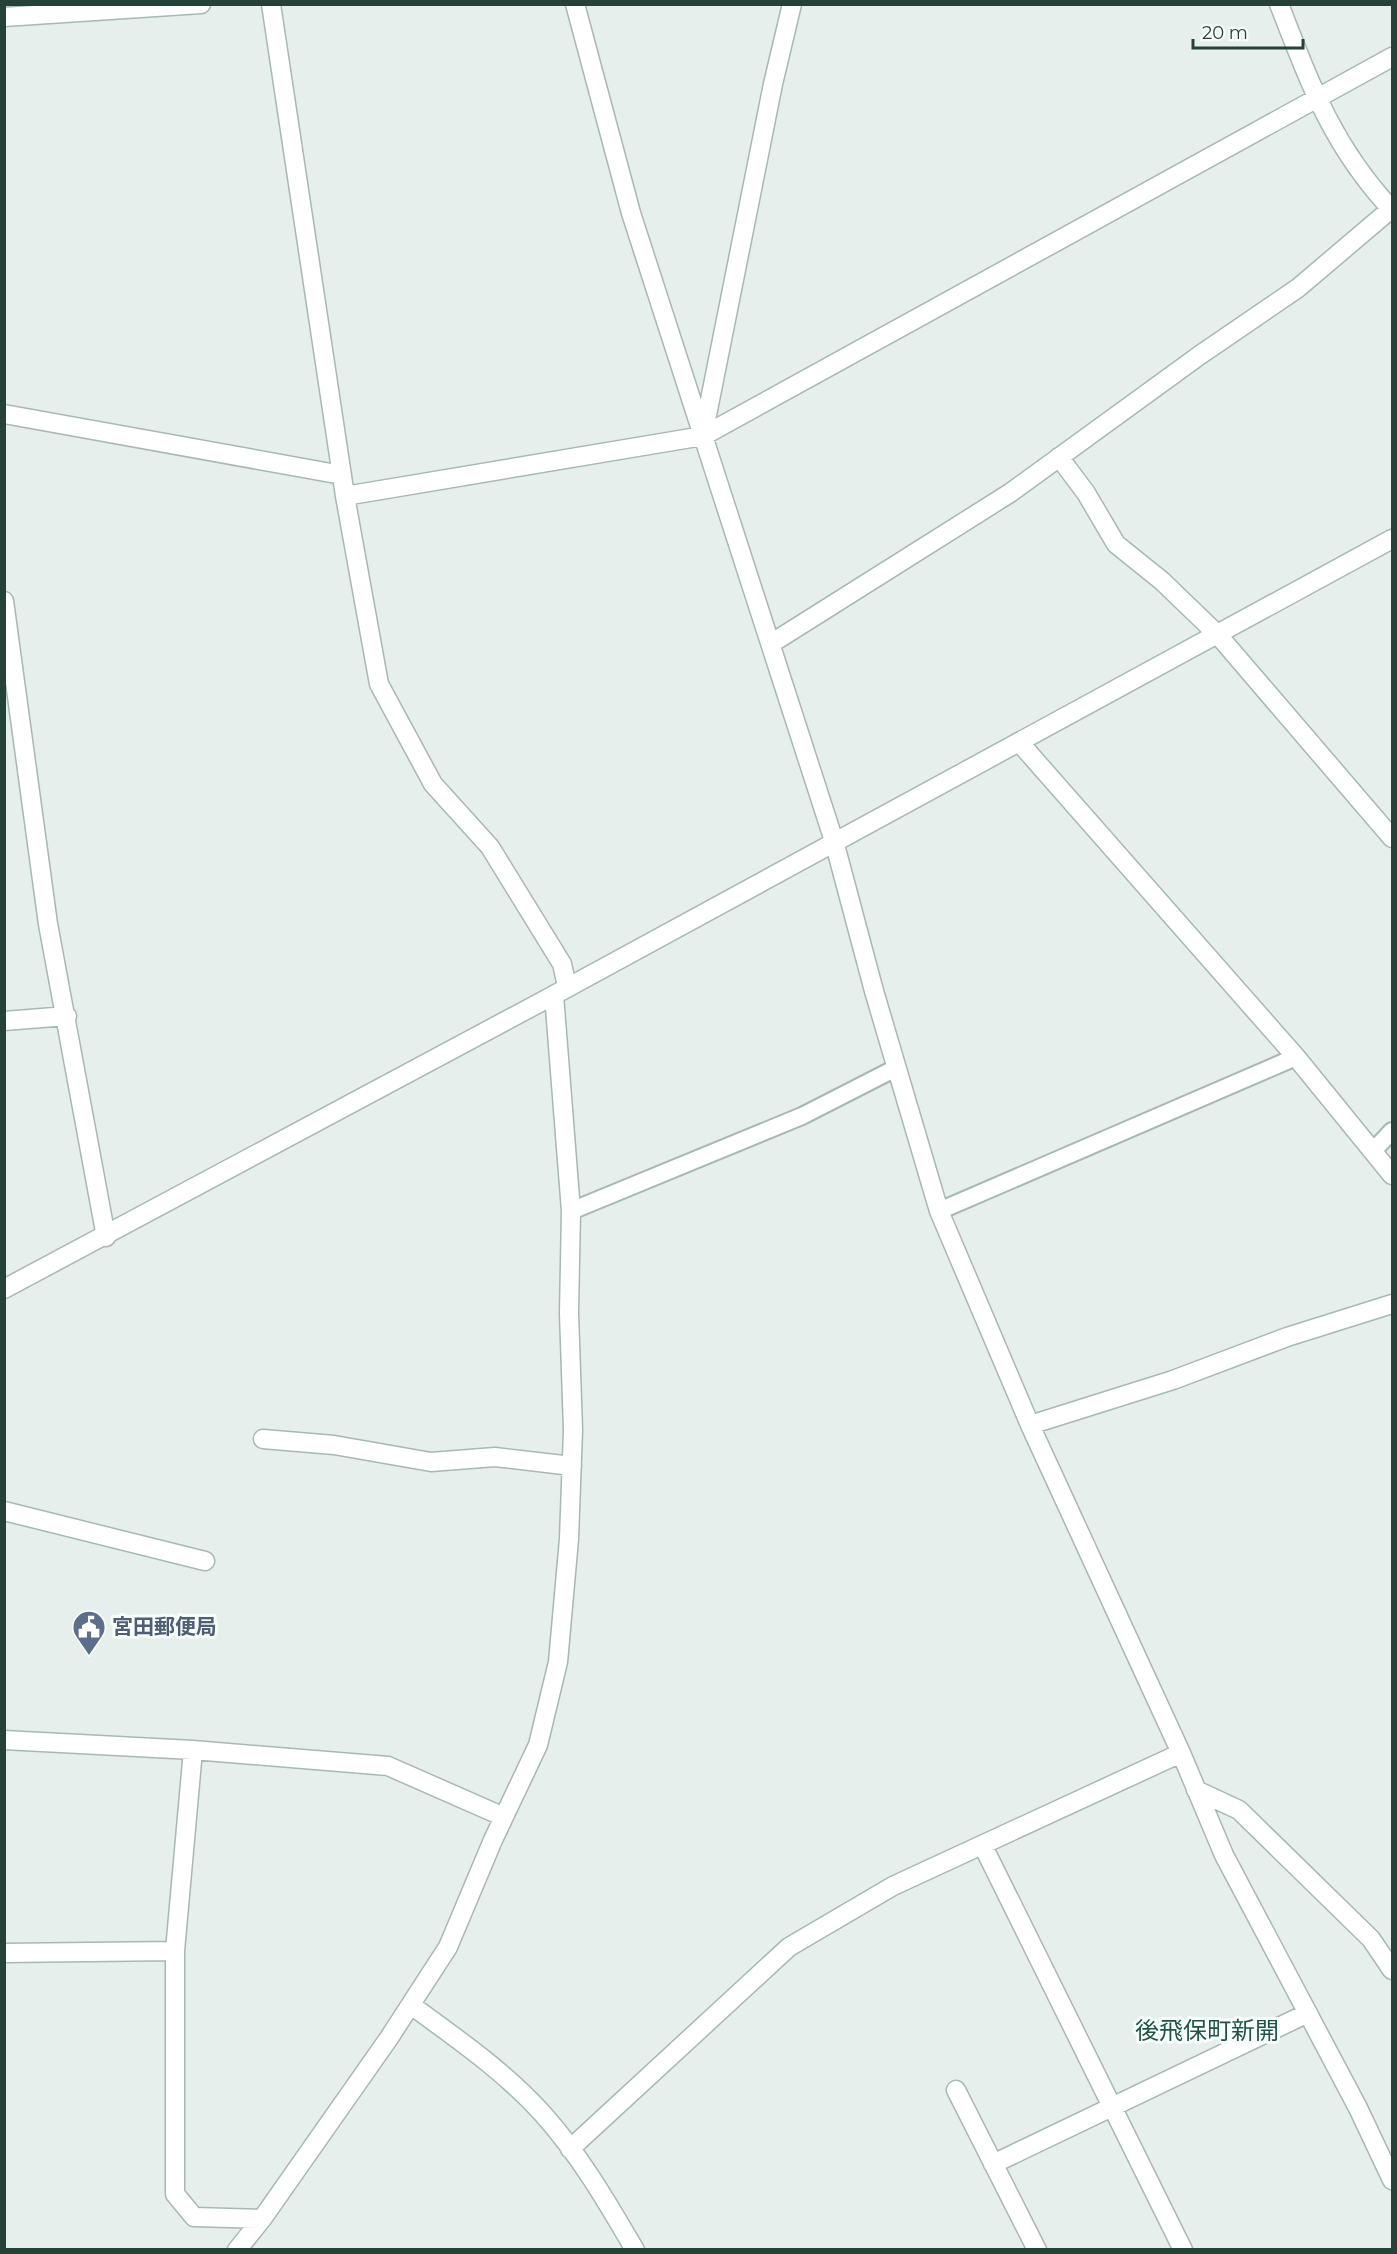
<svg xmlns="http://www.w3.org/2000/svg" width="1397" height="2254" viewBox="0 0 1397 2254" font-family="Montserrat,'Noto Sans JP',sans-serif">
  <rect width="100%" height="100%" fill="#e6efeb"/>
  <g fill="none" stroke-linecap="round" stroke-linejoin="round">
    <defs>
      <path id="service" d="M1373 1151 1392 1131
        M571 1211 802 1116 896 1068
        M939 1211 1296 1057"/>
      <path id="minor" d="M271 4 345 496 379 684 433 784 490 847 562 964 567 986
        M575 4 631 213 834 841 874 991 939 1211 1030 1425 1181 1753 1224 1855 1358 2108 1392 2180
        M1279 4C1310 84 1333 147 1392 210
        M4 17 201 4
        M4 414 342 475
        M703 435 773 84 792 4
        M1059 457 1086 493 1116 544 1162 581 1218 635 1392 838
        M345 496 703 436 1392 57
        M4 601 48 924 106 1237
        M772 643 1010 493 1200 355 1298 288 1391 209
        M1019 742 1296 1057 1392 1175
        M4 1021 67 1016
        M1030 1425 1173 1380 1287 1337 1392 1304
        M263 1439 334 1445 431 1462 495 1457 572 1466
        M4 1511 205 1561
        M4 1740 193 1750 388 1766 504 1817
        M193 1750 175 1951V2194L194 2217 262 2219
        M1196 1790 1239 1810 1371 1939 1392 1970
        M983 1846 1183 2250
        M4 1953 175 1951
        M411 2005C456 2038 504 2071 542 2113 579 2154 607 2202 635 2250
        M956 2090 1037 2250
        M570 2149 789 1947 893 1886 1181 1753
        M993 2164 1308 2013
        M237 2250 262 2219 389 2038 448 1947 493 1840 538 1745 558 1662 569 1539 573 1430 569 1313 571 1211 554 995"/>
      <path id="tertiary" d="M4 1289 554 995 1392 539"/>
    </defs>
    <use href="#service" stroke="#a8b8b2" stroke-width="20"/>
    <use href="#minor" stroke="#a8b8b2" stroke-width="21"/>
    <use href="#tertiary" stroke="#a8b8b2" stroke-width="21"/>
    <use href="#service" stroke="#fff" stroke-width="16"/>
    <use href="#minor" stroke="#fff" stroke-width="18"/>
    <use href="#tertiary" stroke="#fff" stroke-width="18"/>
  </g>
  <defs>
    <symbol id="civic-pin" viewBox="-11 -11 22 30"><path d="M0 17L-7.5 6A9.5 9.5 0 1 1 7.5 6Z" fill="#5c6f8a" stroke="#f7fbf9"/><path d="M-.6-6.5H3V-4.5H.6V-3L4-1V1h2V6H-6V1h2V-1L-.6-3ZM-1.2 2.5V6h2.4V2.5Z" fill="#fff"/></symbol>
  </defs>
  <g fill-rule="evenodd">
    <use href="#civic-pin" x="70" y="1608" width="38" height="52"/>
  </g>
  <g text-anchor="middle" stroke-width="6" stroke-linejoin="round" paint-order="stroke">
    <g font-size="21" font-weight="bold" fill="#4e5e75" stroke="#f7fbf9" text-anchor="start">
      <text x="112" y="1634">宮田郵便局</text>
    </g>
    <g font-size="24" fill="#1f5548" stroke="#f7fbf9">
      <text x="1207" y="2039">後飛保町新開</text>
    </g>
  </g>
  <rect width="1397" height="2254" fill="none" stroke="#24423a" stroke-width="12"/>
  <path d="M1193 39v9h110v-9" fill="none" stroke="#24423a" stroke-width="3"/>
  <text x="1202" y="39" font-size="18" fill="#24423a" stroke="#f7fbf9" stroke-width="4.5" paint-order="stroke">20 m</text>
</svg>
